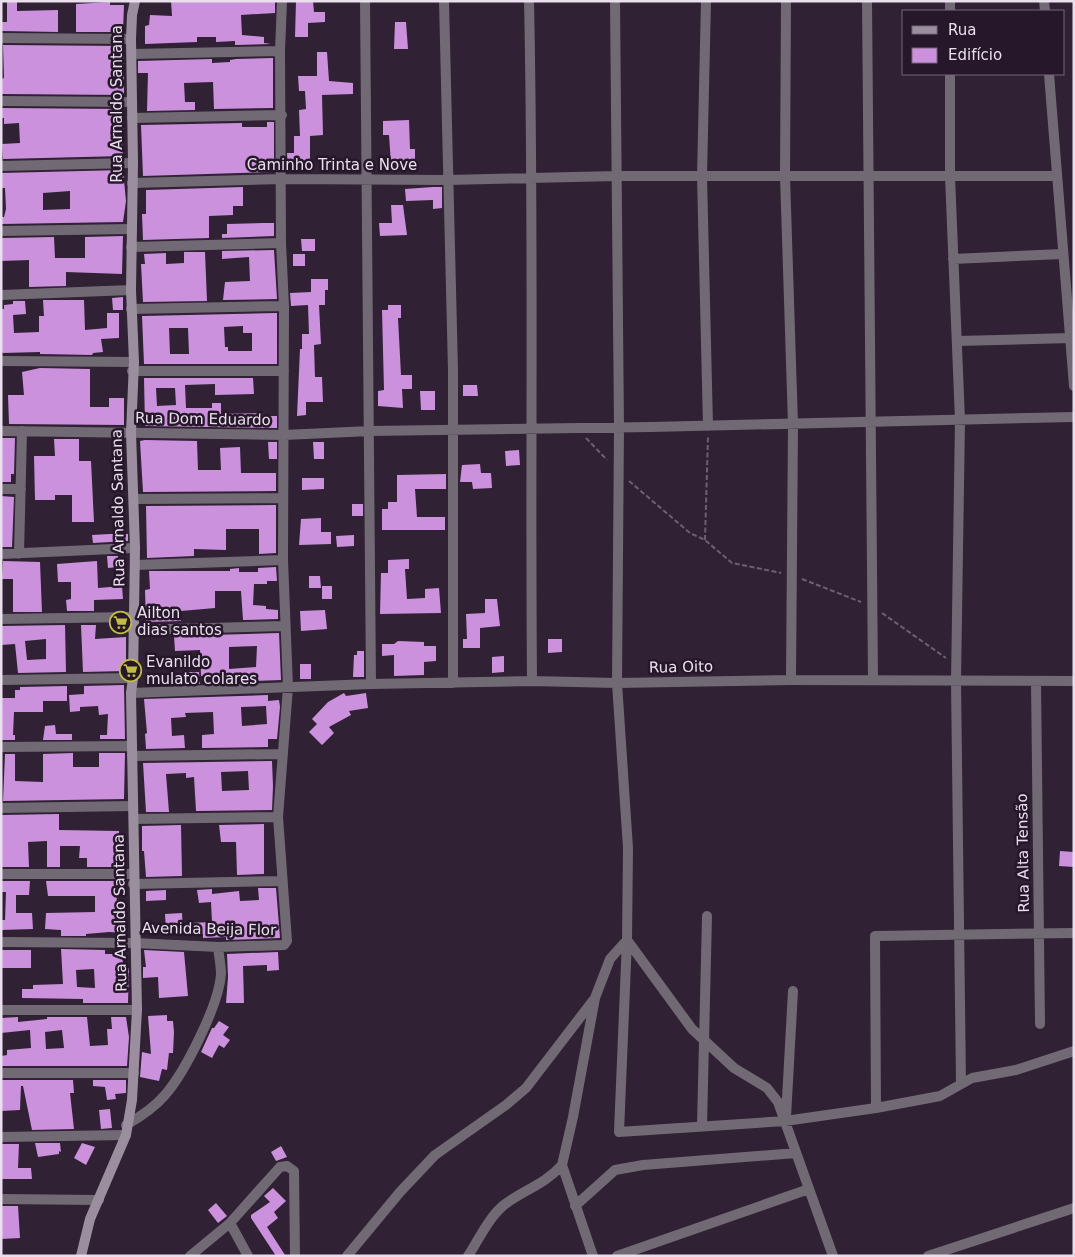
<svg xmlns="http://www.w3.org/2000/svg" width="1075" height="1257" viewBox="0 0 1075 1257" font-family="'DejaVu Sans',sans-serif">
  <rect width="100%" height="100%" fill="#302134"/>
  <path fill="#cb91dc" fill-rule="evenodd" d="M7 1H17V11L58 10V32L1 31V22H7Z
    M171 1H275V13L241 15 242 35 264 37V43L271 44 235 45V41L216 42V37H197V42L145 44V26L149 25 150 15 172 16Z
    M296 1H313L314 12H325V22L308 23V37H295Z
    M110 2V5H124L123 32H76V4Z
    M395 22H406L408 49H394Z
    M3 45 124 46V95L2 94 1 79 4 78Z
    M317 52H327L329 81 353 83V94L322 95 323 135 310 136V171H288L287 153H294V136H300L299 110 306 109 305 91H299L298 76H317Z
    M273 58V108L214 109 213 82 184 83 185 102H195V110L147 111 148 73H138V61L212 59V63L230 62V60L236 59Z
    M1 108 123 109 124 130H121L123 156 3 159 2 144 20 143 19 123 4 124V118H1Z
    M409 120 410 149H415V164H391L389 135H383V121Z
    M267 122H274V172L143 176 141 125 242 123V127H267Z
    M123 170 126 201 123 222 1 224V217H4L6 209 5 188H1V173ZM70 191V209L43 210V193Z
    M243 187V206H233V215L209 216V238L143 240 142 214H146V190Z
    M433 187H442V208L433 209V200L406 201 405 189Z
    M391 205H403L407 235 380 236 379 223H392Z
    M265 223H274V236L222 238V234H227V224Z
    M123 236 122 274 66 272V286L29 287V260L1 261V238L54 237 55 258H85V237Z
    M301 239H315V251H302Z
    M274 250 277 299 223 300 225 282 250 281 249 257 222 259V251Z
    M184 252H205L207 301 143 302 141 264H145L144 254 166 253V264L184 263Z
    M293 254H305V266H293Z
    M311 279H328V290H325V305H319L321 344 314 345 315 377H322L323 402H306V415L297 416 300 349H302V334H309L308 305 291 306 290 293 311 292Z
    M123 297V310H113L112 298Z
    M43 300H84L85 330 107 328V313H119V338L101 339 103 352 93 353 92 355 40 354V352L3 353 1 351V309H4V305L13 304V301H25L26 314 13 315 14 333 39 332V316H44Z
    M388 305H401V318H398L401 375H412V389H402L403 408 378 406V391L384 390 382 310H388Z
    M277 313V364H144L142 316ZM243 326V333H252V351H228V347H225L224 327ZM169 328H188L189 354H170Z
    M40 368 90 369V407H109V398H124V425L9 424 8 395H24L22 372Z
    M144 378H253L254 394 215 395V384L185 385 186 408H212V403H221V414L263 413V416H277V428L145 426ZM156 388H175L176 405 157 406Z
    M463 385H477L478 396H463Z
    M420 391H435V410H421Z
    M1 438H15L14 474H11V482H1Z
    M54 439H79V461H91L94 522H72V495H55V500H35L34 456H55Z
    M145 440 197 441 198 470H221L220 448 240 447 241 473H276V491L143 492 140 441Z
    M268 442H277V459H269Z
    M313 442H324V459H314Z
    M519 450 520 465 506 466 505 451Z
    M480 464 481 473H491L492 488 473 489 472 482H460L462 465Z
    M446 474V489H415L417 517H445V530H382V509H388V502H397V475Z
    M302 478H324V489L302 490Z
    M1 496 14 497 12 547H1Z
    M352 504H363V516H352Z
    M276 505V553L259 554V529H226V550L194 549V556L147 558 146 506Z
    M321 518V532H331V544L299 545 301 519Z
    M110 534H128V541L93 543 92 535Z
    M354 535V546L337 547 336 536Z
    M107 556H118V567L108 568Z
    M409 559V569H405L407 599 425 598V589L439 588 441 613 380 614 381 573H388V560Z
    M3 561 40 562 42 612H13V579H2Z
    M97 561 98 588 122 586 123 599 94 600V611H67L66 600 71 599V582H58L57 564Z
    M276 567 277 581H267V584H254L253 605 266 606V609L278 610V619L243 620 241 591H215V608L181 611V621L146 622 145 590 150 589 149 571H230V569L239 568V572H258V568Z
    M309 576H320L321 588H309Z
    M322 586H332V599H322Z
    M485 599H497L500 626 480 628V648H463V639H467L466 614 485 613Z
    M325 610 327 629 301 631 300 611Z
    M65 625 66 672 18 673 15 644 1 645V626ZM46 639V659L27 660 25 641Z
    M81 625H96L95 639 126 637V671L83 672Z
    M279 633 281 680 228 682 227 674 201 676 200 650 175 651 174 636ZM257 646 256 667 229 669V647Z
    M548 639H562V652L548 653Z
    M398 641 424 642V646H436V661L424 662V675L394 676V655L382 656V644H394Z
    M357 651H364V677H353L354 655H357Z
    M504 656V672L492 673V657Z
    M300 664H311V679H300Z
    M184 672H199L200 684H184Z
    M124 685 125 739H100V735H107L108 714 99 715 98 706 80 707V711L70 712 69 695 84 694V686Z
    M67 686V701H43V712H14L13 735H15V740H1V698H15V690H20V687Z
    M344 693 346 696 366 693 368 708 349 711 351 715 329 727 334 733 322 745 309 732 317 724 312 719 328 702Z
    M268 695V701L279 700 280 707 277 739H268V747L202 748V735L214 734 213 712 185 713 186 717 171 718 172 736 184 735 185 748 146 749 145 734 147 733 144 699ZM266 706 267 724 242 726 241 707Z
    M55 725 56 734H72V740H43L45 726Z
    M73 753V767H99V753H125L124 799 3 801 5 754H15V781L43 782V754Z
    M272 761 273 786 272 810 196 811 194 777 186 778V773L166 774 169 812H146L143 763ZM248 771 249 790 222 791 221 772Z
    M59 814V830L119 831V851H125V867H87V858H79L80 846H60V867H47V841L28 842 29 867H1V815Z
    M264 824V874L237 875 236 842H221L219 825Z
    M181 825 182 876 146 877 144 851H142V826Z
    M1060 851 1074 852V867L1059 866Z
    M1 881H30L29 895H16V913H32L33 929 1 930V920H5L6 892H1Z
    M46 881H125V893H117L116 919H127L126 933 109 932 86 934V936H61V930L45 929 46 913 95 912V896H48Z
    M258 888H276L280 938 226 940V937L203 938V934L190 935V923L212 922 211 902 199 903 197 890 212 889V894L239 891 240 901 259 900Z
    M166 890V900L146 901V891Z
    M182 913 183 931 166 932 165 914Z
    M61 949 105 950V954H122L123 965H126L127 968H129L128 1003H83V999L22 998V989H33V985L63 984ZM94 969 95 988 77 987 76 970Z
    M1 950H31V968H1Z
    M144 950 184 952 188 996 159 998 158 977 143 978V967H146Z
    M278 952 279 970 267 971V965L243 966 244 1003H226L228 977 227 954Z
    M167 1015V1021H173L174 1032 173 1053H169L167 1070 162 1069 159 1081 140 1077 142 1052 151 1054 148 1016Z
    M18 1017V1022L47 1019V1017H87L90 1046 108 1045 107 1029H112L111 1017H126L129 1037 127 1066H1V1056L7 1055V1050L31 1048 30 1030 1 1033V1018ZM62 1030 64 1048 46 1049 45 1032Z
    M219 1021 229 1027 223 1035 230 1040 224 1048 219 1045 212 1058 201 1052 212 1028H214Z
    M1 1080H73L74 1093H70L74 1129 32 1130 23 1086H21L20 1110 1 1111Z
    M93 1080H126V1093L115 1094 116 1099 107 1100 105 1087 93 1086Z
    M110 1109 112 1128 101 1129 99 1110Z
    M35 1143H60L61 1152 59 1151V1154L38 1157Z
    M82 1143 95 1147 86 1165 74 1158Z
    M1 1144H19L18 1168H31L32 1179H1Z
    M281 1146 287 1157 276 1161 271 1152Z
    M273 1188 286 1201 274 1212 278 1218 267 1227 285 1255 283 1256H276L251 1218V1215L270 1202 264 1196Z
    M216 1203 227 1216 218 1223 208 1210Z
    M1 1206H18L20 1238 1 1239Z"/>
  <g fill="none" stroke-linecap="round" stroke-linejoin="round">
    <path stroke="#6d6071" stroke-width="2" stroke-dasharray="5 2.5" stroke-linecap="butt" d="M586 438 607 460
      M629 481 690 533 705 540 732 563 781 573
      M705 540 708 436
      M802 579 861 602
      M882 613 946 658"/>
    <path stroke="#716a74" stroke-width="10" d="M365 1 371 684
      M444 1 453 371V683
      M529 1C534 228 530 455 532 681
      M615 1 619 427 617 683 628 848 627 940 692 1029 734 1068 767 1088 778 1102 833 1256
      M706 1 702 176 708 426
      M786 1 785 176 793 424 791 680
      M867 1 873 680
      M1044 1 1045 11
      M950 11V1
      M1 38 131 39
      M132 54 280 51
      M950 74V176L960 420 956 681 961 1084
      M1049 74 1074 386
      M1 101 132 102
      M132 118 282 115
      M1 166 133 163
      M132 183 282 179 448 180 617 176H1055
      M1 231 132 229
      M131 247 281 243
      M953 259 1062 254
      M1 295 131 290
      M131 309 284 306
      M957 341 1070 338
      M1 361 134 362
      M132 371H284
      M1 431 284 435 370 431 651 427 1074 417
      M1 489H21
      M134 499 283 498
      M1 554 135 548
      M19 554 22 431
      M135 565 283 560
      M1 619 133 617
      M133 630 285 626
      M1 680 133 678
      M1036 682 1040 1024
      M131 693 371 684 532 681 617 683 791 680 1074 681
      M1 747 132 746
      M132 756 283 754
      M1 808 133 806
      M134 819 278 817
      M1 874H133
      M133 884 281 881
      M1074 933 875 936 876 1108 940 1096 972 1078 1016 1070 1074 1051
      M627 940 619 1132 785 1121 876 1108
      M1 942 134 943 218 947 284 945 287 941 278 817 288 687 283 560 284 306 281 243 280 51 282 1
      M1 1010H137
      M1 1073H134
      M786 1117 793 991
      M126 1125C140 1117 154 1108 165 1095 185 1072 219 1005 221 974 221 966 219 956 218 947
      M702 1126 707 916
      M1 1137 126 1135
      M1 1199 99 1200
      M575 1206 615 1170 643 1165 796 1153
      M230 1223 248 1256
      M190 1256 230 1223 280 1167 287 1166 294 1171 295 1256
      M347 1256 400 1192 435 1155 506 1105 526 1088 595 998
      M468 1256C479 1239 489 1217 504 1205 525 1189 543 1186 562 1165
      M593 1256 562 1165 573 1117 595 998 610 959 627 940
      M617 1256 809 1189
      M928 1256 1074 1208"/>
    <path stroke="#9b8f9f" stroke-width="10" d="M81 1256 90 1219 126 1135 132 1100 137 1010 131 693 133 678 135 548 131 433 134 362 131 290 133 163 131 39 132 15 135 1"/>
  </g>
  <defs>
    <symbol id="supermarket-ring" viewBox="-11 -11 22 22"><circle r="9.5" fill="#26172a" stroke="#c0be41" stroke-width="1.5"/><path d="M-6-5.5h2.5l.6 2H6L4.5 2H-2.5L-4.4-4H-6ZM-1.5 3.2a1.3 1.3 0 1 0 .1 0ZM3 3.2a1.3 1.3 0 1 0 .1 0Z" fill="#c0be41"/></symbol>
  </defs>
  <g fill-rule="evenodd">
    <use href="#supermarket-ring" x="108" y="610" width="25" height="25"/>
    <use href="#supermarket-ring" x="118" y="658" width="25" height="25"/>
  </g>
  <g text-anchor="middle" stroke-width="5" stroke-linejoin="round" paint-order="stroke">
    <g font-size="15" fill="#eae0ed" stroke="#26172a">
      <text transform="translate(117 104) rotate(-90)" y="5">Rua Arnaldo Santana</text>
      <text x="332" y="170">Caminho Trinta e Nove</text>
      <text transform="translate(203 419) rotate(1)" y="5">Rua Dom Eduardo</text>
      <text transform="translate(118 508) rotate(-91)" y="5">Rua Arnaldo Santana</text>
      <text transform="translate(681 667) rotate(-1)" y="5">Rua Oito</text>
      <text transform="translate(1023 853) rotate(-91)" y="5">Rua Alta Tensão</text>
      <text transform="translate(120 913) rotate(-91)" y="5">Rua Arnaldo Santana</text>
      <text transform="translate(209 929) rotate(1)" y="5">Avenida Beija Flor</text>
    </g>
    <g font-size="15" fill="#eae0ed" stroke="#26172a" text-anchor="start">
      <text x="137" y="618">Ailton<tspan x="137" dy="17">dias santos</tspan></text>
      <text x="146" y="667">Evanildo<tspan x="146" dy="17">mulato colares</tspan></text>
    </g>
  </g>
  <rect width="1075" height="1257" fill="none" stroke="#eae0ed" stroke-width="5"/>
  <rect x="902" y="10" width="162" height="65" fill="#26172a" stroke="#746778"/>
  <rect x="912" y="26" width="25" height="8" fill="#9b8f9f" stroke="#746778"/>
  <text x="948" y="35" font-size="15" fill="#eae0ed">Rua</text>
  <rect x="912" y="48" width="25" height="15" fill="#cb91dc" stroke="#746778"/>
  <text x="948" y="60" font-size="15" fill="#eae0ed">Edifício</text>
</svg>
